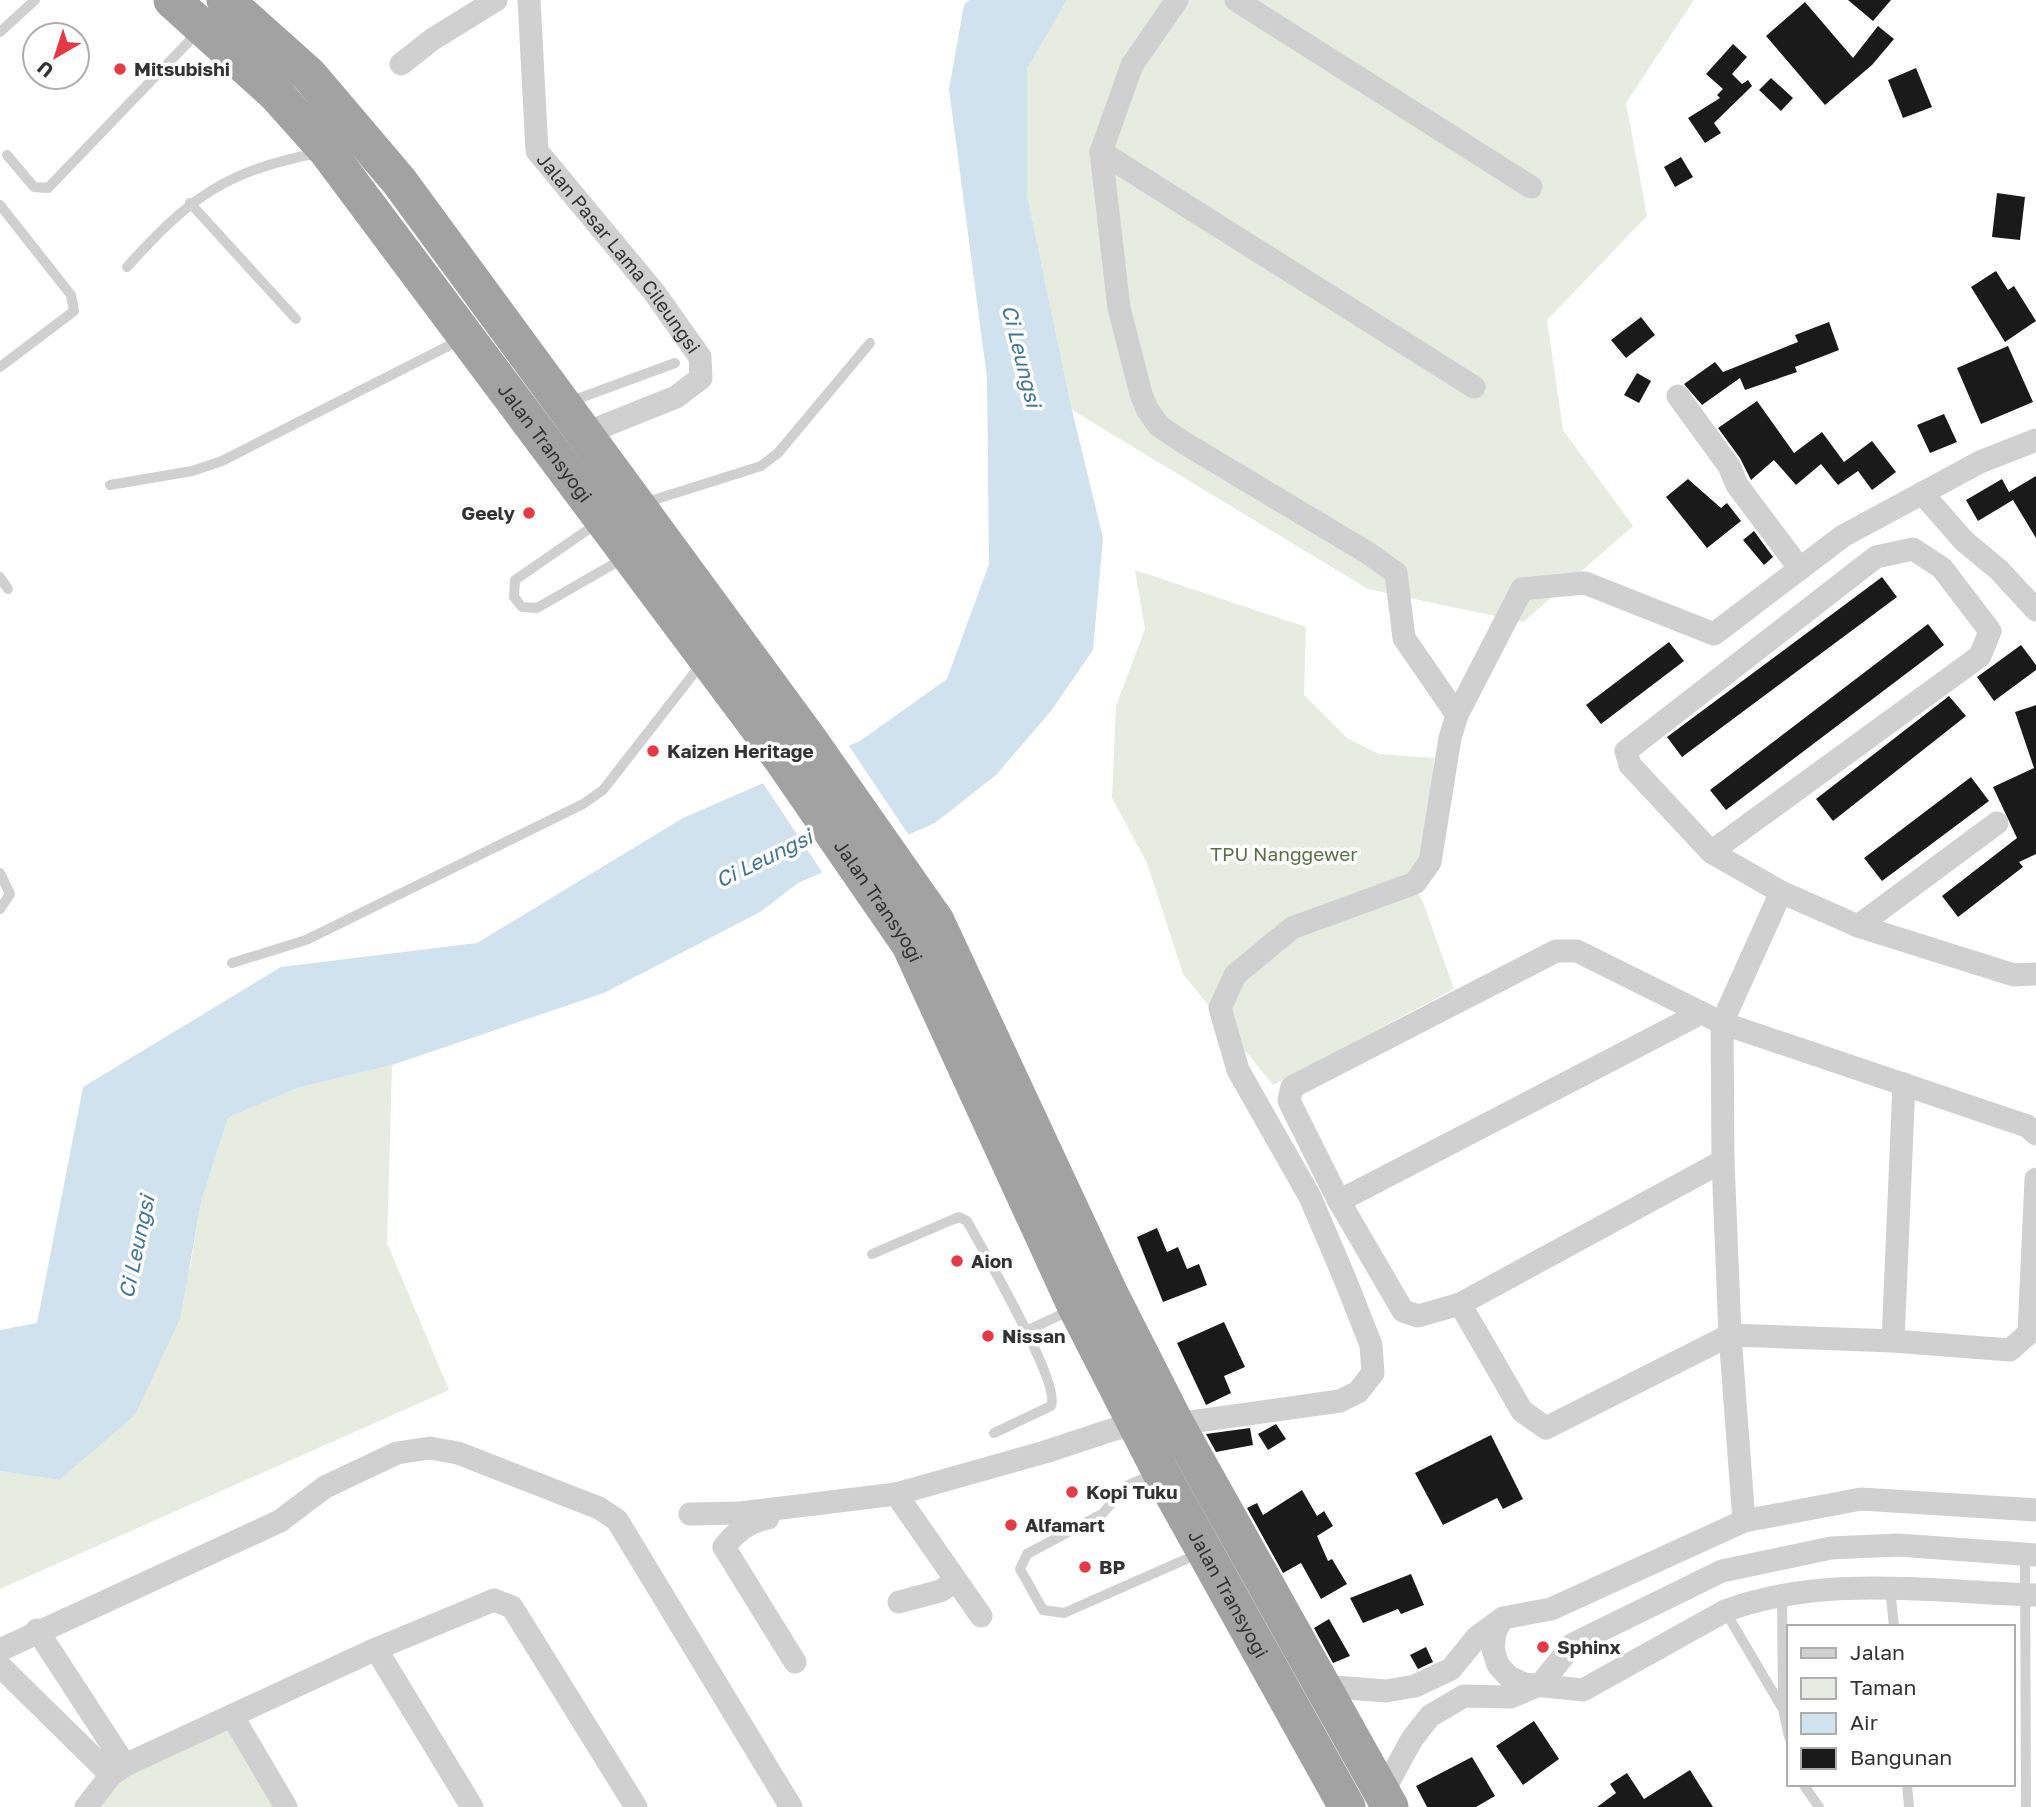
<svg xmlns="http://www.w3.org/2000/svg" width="2036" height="1807" viewBox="0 0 2036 1807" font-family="'Golos Text',sans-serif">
  <rect width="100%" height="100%" fill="#fff"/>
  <path fill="#e6ecdf" d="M1067 0H1694L1626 103 1647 216 1547 320 1563 430 1633 526 1523 622 1368 589 1072 410 1027 195V69Z
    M1135 570 1306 627 1304 695 1347 738 1379 754 1434 758 1429 838 1413 885 1423 902 1454 989 1273 1085 1183 974 1147 863 1112 798 1116 706 1145 629Z
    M392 1065 387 1243 449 1390 0 1589V1471L59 1480 190 1268 202 1198 228 1118 297 1088Z
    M229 1727 281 1807H90L109 1782Z"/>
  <path fill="#cfe2ee" d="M969 0H1067L1027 69V195L1072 410 1103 538 1093 650 1051 711 996 775 935 823 798 883 760 912 604 993 392 1065 297 1088 228 1118 202 1198 180 1319 135 1415 59 1480 0 1471V1330L37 1323 83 1087 281 967 477 943 683 818 860 741 947 679 989 564 987 378 949 89 964 5Z"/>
  <path fill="#fff" d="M847 743 910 837 870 855 806 761Z
    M801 763 865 857 824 875 761 780Z"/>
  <path fill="#1a1a1a" d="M1848 0H1891L1873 21Z
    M1805 2 1853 58 1878 26 1894 39 1872 65 1825 105 1766 36Z
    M1733 44 1747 57 1732 74 1742 84 1748 80 1752 86 1714 123 1721 133 1705 143 1688 118 1720 98 1717 95 1723 89 1706 74Z
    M1916 68 1932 107 1903 118 1888 80Z
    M1771 78 1793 98 1781 111 1759 90Z
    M1681 157 1693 177 1675 187 1664 167Z
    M1997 193 2025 197 2020 240 1992 237Z
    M1996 271 2008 290 2014 286 2036 321 2005 342 1971 287Z
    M1641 317 1655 335 1626 358 1611 340Z
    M1829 322 1839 350 1795 367 1797 372 1745 390 1740 378 1702 405 1684 384 1715 362 1723 372 1798 342 1795 335Z
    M2008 346 2033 402 1981 424 1957 368Z
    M1637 373 1651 381 1639 403 1624 395Z
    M1757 401 1794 453 1822 432 1844 462 1872 441 1896 472 1872 490 1858 471 1838 485 1821 464 1796 485 1774 460 1751 480 1740 458 1718 428Z
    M1944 414 1957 442 1930 453 1917 425Z
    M2036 476V538L2013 500 1978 521 1966 500 2002 479 2009 492Z
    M1688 479 1721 508 1727 503 1741 521 1707 548 1666 497Z
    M1754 531 1773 557 1764 565 1743 540Z
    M1882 577 1897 597 1682 757 1667 737Z
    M1928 624 1944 645 1726 810 1710 790Z
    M1669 642 1684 661 1601 724 1586 705Z
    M2021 645 2036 665V670L1994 701 1977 677Z
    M1949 696 1966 716 1833 821 1816 799Z
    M2036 705V854L2019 862 2023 867 1958 917 1942 896 2017 838 1993 787 2034 768 2015 712Z
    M1971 777 1989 801 1882 881 1864 858Z
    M1157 1228 1167 1252 1178 1247 1187 1269 1199 1264 1207 1285 1163 1302 1137 1237Z
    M1224 1322 1245 1367 1224 1376 1231 1393 1206 1405 1177 1343Z
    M1276 1424 1286 1439 1268 1450 1258 1434Z
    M1250 1428 1253 1445 1216 1452 1206 1434Z
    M1491 1435 1523 1499 1503 1509 1497 1498 1443 1525 1415 1473Z
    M1302 1490 1317 1516 1324 1511 1333 1526 1317 1536 1328 1561 1332 1559 1347 1584 1321 1599 1301 1563 1283 1573 1247 1508 1257 1503 1263 1515Z
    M1411 1574 1424 1605 1401 1614 1398 1609 1363 1623 1350 1598Z
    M1329 1619 1350 1656 1333 1663 1314 1628Z
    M1426 1647 1433 1662 1418 1669 1410 1655Z
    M1534 1721 1559 1759 1523 1785 1496 1746Z
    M1472 1757 1495 1796 1476 1807H1427L1416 1786Z
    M1690 1770 1713 1807H1597L1616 1793 1610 1784 1627 1773 1644 1799Z"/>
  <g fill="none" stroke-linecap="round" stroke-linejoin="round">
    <path stroke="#d0d0d0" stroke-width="10" d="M0 32 35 0
      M7 155 34 187 48 188 198 32
      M190 203 296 319
      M0 205 71 295 74 311 0 367
      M127 267C189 198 225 171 318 153
      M569 402 675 363
      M110 485 192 471 222 461 460 340
      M644 503 761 466 778 453 870 343
      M589 529 515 580 514 597 522 607 537 608 624 558
      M0 577 8 589
      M0 873 10 894 0 909
      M232 963 306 940 583 804 603 790 702 663
      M872 1254 954 1219 959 1217 967 1221C982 1249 1062 1384 1051 1406L994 1433
      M1026 1331 1071 1310
      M1154 1474 1128 1485 1102 1514 1027 1554 1020 1569 1043 1610 1064 1613 1200 1553
      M2025 1554 2026 1807
      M1890 1588 1894 1627
      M1782 1597 1783 1709 1789 1737
      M1725 1611 1781 1706
      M1803 1784 1819 1807
      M1907 1784 1909 1807"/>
    <g stroke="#d0d0d0" stroke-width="23">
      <path id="s1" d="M529 0 537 151 654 292 700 357 701 378 676 397 586 433"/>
      <path d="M1177 0 1132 65 1101 152 1119 308 1141 394 1147 409 1159 426 1186 444 1368 553 1396 573 1404 638 1457 715"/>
      <path d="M1236 0 1531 187"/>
      <path d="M401 64 433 39 496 0"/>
      <path d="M1101 152 1474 387"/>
      <path d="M1678 396 1729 466 1737 485 1800 569"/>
      <path d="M1922 493 1964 541 1999 570 2036 610"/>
      <path d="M1711 852 1980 656 1990 631 1942 568 1913 549 1876 557 1626 751 1630 765 1711 852 1781 892 1858 926 2014 975 2036 974"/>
      <path d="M1858 926 1997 823"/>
      <path d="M1723 1161 1460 1304 1418 1316 1403 1311 1339 1201 1291 1105 1289 1100 1292 1087 1556 951H1577L1722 1023 2027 1126 2036 1134"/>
      <path d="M1339 1201 1701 1013"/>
      <path d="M1460 1304 1522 1411 1546 1428 1730 1335 1893 1341 2010 1350 2029 1333 2036 1179"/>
      <path d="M1893 1341 1904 1084"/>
      <path d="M1176 1424 1340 1401 1358 1392 1373 1373 1371 1345 1345 1279 1310 1197 1238 1070 1220 1008 1235 975 1292 928 1415 883 1430 862 1450 738 1457 715 1522 589 1585 583 1714 634 1843 536 1980 462 2036 440"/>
      <path d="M896 1494 981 1616"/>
      <path d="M690 1514 740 1513 896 1494 1045 1452 1136 1422"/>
      <path d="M768 1518C748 1522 736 1532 724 1547L795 1662"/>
      <path d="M1744 1521 1730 1335 1723 1161 1722 1023 1781 892"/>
      <path d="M899 1602 940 1591 956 1581"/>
      <path d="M1503 1618 1495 1632 1493 1649 1498 1665 1509 1677 1524 1684 1583 1690 1725 1611C1824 1574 1933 1592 2036 1595"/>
      <path d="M37 1630 125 1765"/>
      <path d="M376 1649 472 1807"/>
      <path d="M0 1650 280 1521 325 1487 397 1453 430 1448 458 1453 599 1508 617 1520 791 1807"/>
      <path d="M0 1666 111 1775"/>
      <path d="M1322 1686 1386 1691 1415 1686 1451 1669 1477 1637 1503 1618 1551 1609 1744 1521 1861 1499 2036 1510"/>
      <path d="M233 1717 286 1807"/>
      <path d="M1382 1794 1412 1739 1430 1716 1464 1696 1511 1697 1541 1684 1573 1644 1722 1571 1831 1548 1898 1545 2036 1555"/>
      <path d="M86 1807 111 1775 125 1765 376 1649 494 1600 512 1607 636 1807"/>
    </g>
    <g stroke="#a2a2a2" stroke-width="37">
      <path id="s2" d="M172 0 276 94 327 151 781 758 910 945 1076 1307 1160 1471 1347 1807"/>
      <path d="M225 0 309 75 399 181 810 741 936 921 1109 1292 1176 1424 1390 1807"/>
    </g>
  </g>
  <g fill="#e63946" stroke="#fff" stroke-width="2.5">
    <circle cx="120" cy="69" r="7"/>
    <circle cx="529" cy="513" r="7"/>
    <circle cx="653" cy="751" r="7"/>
    <circle cx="957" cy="1261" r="7"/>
    <circle cx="988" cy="1336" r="7"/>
    <circle cx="1072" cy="1492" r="7"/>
    <circle cx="1011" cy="1525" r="7"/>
    <circle cx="1085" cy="1567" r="7"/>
    <circle cx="1543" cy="1647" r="7"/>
  </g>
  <g text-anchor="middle" stroke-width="7" stroke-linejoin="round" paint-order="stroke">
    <g font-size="19" font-weight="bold" fill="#333" stroke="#fff" text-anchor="start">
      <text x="134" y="76">Mitsubishi</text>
      <text x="515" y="520" text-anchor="end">Geely</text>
      <text x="667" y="758">Kaizen Heritage</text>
      <text x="971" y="1268">Aion</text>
      <text x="1002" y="1343">Nissan</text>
      <text x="1086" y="1499">Kopi Tuku</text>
      <text x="1025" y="1532">Alfamart</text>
      <text x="1099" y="1574">BP</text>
      <text x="1557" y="1654">Sphinx</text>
    </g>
    <g font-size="19" fill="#333" stroke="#fff">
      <text dy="7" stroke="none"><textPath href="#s1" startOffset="282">Jalan Pasar Lama Cileungsi</textPath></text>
      <text dy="7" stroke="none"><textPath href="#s2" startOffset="581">Jalan Transyogi</textPath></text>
      <text dy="7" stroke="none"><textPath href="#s2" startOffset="1148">Jalan Transyogi</textPath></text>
      <text dy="7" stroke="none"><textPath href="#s2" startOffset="1925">Jalan Transyogi</textPath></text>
    </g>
    <g font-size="19" fill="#56703f" stroke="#fff">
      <text x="1284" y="861">TPU Nanggewer</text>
    </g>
    <g font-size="21" font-style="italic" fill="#3f7597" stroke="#fff">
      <text transform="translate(1021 356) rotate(76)" y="7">Ci Leungsi</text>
      <text transform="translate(764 859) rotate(-26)" y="7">Ci Leungsi</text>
      <text transform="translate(137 1247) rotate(-78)" y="7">Ci Leungsi</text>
    </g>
  </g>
  <rect x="1787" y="1625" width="228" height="161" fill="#ffffff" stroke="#adadad" stroke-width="2"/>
  <rect x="1801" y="1648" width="35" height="10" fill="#d0d0d0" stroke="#adadad" stroke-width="2"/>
  <text x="1850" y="1660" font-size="21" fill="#333333">Jalan</text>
  <rect x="1801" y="1678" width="35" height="21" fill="#e6ecdf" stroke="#adadad" stroke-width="2"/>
  <text x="1850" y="1695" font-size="21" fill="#333333">Taman</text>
  <rect x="1801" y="1713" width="35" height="21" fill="#cfe2ee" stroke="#adadad" stroke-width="2"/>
  <text x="1850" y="1730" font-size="21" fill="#333333">Air</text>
  <rect x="1801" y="1748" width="35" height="21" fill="#1a1a1a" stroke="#adadad" stroke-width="2"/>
  <text x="1850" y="1765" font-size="21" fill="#333333">Bangunan</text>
  <g transform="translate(56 56) rotate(219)"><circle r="33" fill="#ffffff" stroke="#adadad" stroke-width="2"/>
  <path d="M0-5L12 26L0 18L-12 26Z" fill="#e63946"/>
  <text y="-10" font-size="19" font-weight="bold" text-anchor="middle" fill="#333333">U</text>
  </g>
</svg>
